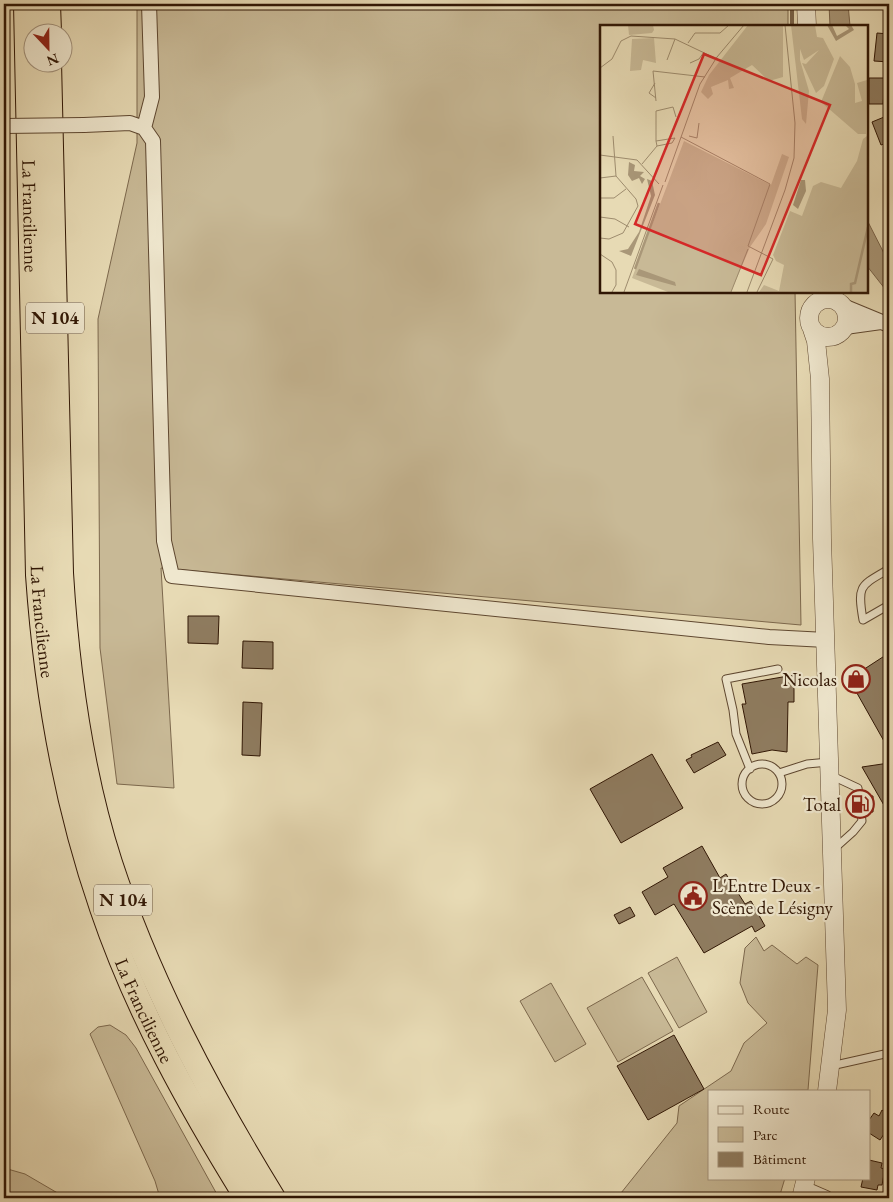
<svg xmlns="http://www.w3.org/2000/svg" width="893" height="1202" viewBox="0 0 893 1202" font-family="'EB Garamond',serif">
  <rect width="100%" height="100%" fill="#e7dab4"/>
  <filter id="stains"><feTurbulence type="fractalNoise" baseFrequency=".004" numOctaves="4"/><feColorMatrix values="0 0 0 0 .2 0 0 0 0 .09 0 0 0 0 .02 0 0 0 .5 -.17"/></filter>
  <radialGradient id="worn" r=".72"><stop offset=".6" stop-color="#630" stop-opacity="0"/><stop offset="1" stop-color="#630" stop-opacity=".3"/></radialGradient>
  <path fill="#c8b996" stroke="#7c684d" d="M137 4H788V26H602V291H795L801 625 161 568 174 788 117 784 100 648 98 319 137 143Z
    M756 937 764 951 772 945 797 964 806 957 818 965 808 1090 709 1091V1178H785L779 1198H617L677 1123 679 1106 731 1071 744 1043 767 1023 748 1003 740 983 745 948Z
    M677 957 707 1012 679 1028 648 973Z
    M642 977 673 1031 618 1062 587 1008Z
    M551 983 586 1044 555 1062 520 1001Z
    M110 1025 126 1035 136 1048 219 1198H160L155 1181 90 1034 98 1027Z
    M4 1168 25 1174 61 1195V1198H4Z"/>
  <path fill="#a99778" stroke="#79634a" d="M829 4H848L850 26H830Z
    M867 220 889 263V294L867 266Z"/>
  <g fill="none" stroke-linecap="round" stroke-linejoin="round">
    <path stroke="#79634a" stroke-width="4" d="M792 4V26"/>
  </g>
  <path fill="#8f7c60" stroke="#301604" d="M877 33 889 34V62L874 61Z
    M869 78H889V93H884L883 104H869Z
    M889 115V142L881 145 872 122Z
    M188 616H219L218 644 188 643Z
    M243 641 273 642V669L242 668Z
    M889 653V750L849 679Z
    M794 675V702H788L787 752 772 750 752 754 742 704H746L742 684Z
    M243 702 262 703 260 756 242 755Z
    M718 742 726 755 694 773 686 760 692 757 691 755Z
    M652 754 683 808 621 843 590 789Z
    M889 763V814L862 767Z
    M850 796H854L856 812H850Z
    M864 796H873V812H866Z
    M702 846 720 878 726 874 745 904 751 901 765 926 755 932 752 926 704 953 674 904 655 915 642 892 668 877 663 868Z
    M630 907 635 916 619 924 614 915Z
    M674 1035 704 1089 648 1120 617 1066Z
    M882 1110 889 1115V1133L886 1131 880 1140 869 1133V1120L874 1113 879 1116Z
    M869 1160 882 1163 881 1168 885 1169 882 1185H878L877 1190 861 1187 863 1178H869Z"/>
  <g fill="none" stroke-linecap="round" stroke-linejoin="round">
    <defs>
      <path id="service" d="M889 569C860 586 857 585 863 620L889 605
        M742 784a20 20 0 1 1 40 0a20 20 0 1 1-40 0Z
        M750 769 736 734 733 710 726 679 778 669
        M779 773 807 764 829 762
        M830 775 858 788 862 821 853 832 834 849
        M831 1066 889 1053"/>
      <path id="minor" d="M84 125 130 123 144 128 153 141 164 541 172 576 769 637 826 640
        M144 128 152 97 149 4
        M843 306 889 325
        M845 327 881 322
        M803 1188 826 1198"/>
      <path id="tertiary" d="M806 4 807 26
        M809 318a19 19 0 1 1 38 0a19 19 0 1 1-38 0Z
        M812 329 816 341 820 379 822 539 837 1010 827 1091
        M801 1198 806 1178"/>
      <g id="trunk">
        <path id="s1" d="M26 4 38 575C46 689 65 801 102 908 137 1011 190 1106 247 1198"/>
        <path d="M48 4 49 32"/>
        <path d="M49 62 61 573C67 671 80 770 110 863 149 982 208 1092 273 1198"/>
      </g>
    </defs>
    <use href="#service" stroke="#5e4730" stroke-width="9"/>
    <use href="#minor" stroke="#5e4730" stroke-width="16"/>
    <use href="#tertiary" stroke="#5e4730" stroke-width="19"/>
    <use href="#trunk" stroke="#301604" stroke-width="26"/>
    <use href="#service" stroke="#efe7ce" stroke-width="7"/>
    <use href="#minor" stroke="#efe7ce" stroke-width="14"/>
    <use href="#tertiary" stroke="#efe7ce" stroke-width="18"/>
    <use href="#trunk" stroke="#e7dab4" stroke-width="24"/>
    <defs>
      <path id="minor-bridge" d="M4 126 84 125"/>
    </defs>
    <use href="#minor-bridge" stroke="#5e4730" stroke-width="16" stroke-linecap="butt"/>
    <use href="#minor-bridge" stroke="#efe7ce" stroke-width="14"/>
  </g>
  <defs>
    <symbol id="shop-ring" viewBox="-11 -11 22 22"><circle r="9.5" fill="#efe7ce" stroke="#8f2418" stroke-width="1.5"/><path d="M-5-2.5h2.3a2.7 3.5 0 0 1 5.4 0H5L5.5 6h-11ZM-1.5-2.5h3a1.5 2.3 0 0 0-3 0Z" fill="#8f2418"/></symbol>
    <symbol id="fuel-ring" viewBox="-11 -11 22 22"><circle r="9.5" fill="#efe7ce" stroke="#8f2418" stroke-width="1.5"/><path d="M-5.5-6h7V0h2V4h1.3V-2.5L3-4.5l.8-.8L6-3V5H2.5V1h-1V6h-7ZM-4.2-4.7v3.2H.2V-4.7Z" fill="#8f2418"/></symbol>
    <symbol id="civic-ring" viewBox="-11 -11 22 22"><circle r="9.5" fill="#efe7ce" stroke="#8f2418" stroke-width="1.5"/><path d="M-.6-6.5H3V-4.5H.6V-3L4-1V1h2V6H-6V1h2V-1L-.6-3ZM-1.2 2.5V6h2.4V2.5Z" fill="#8f2418"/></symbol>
  </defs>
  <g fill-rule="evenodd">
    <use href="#shop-ring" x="840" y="663" width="32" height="32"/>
    <use href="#fuel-ring" x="844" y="788" width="32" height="32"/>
    <use href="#civic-ring" x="677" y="880" width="32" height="32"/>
  </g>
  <g text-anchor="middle" stroke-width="4.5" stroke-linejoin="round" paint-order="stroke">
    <g fill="#efe7ce" stroke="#695541" stroke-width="1">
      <rect x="26" y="302.5" width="58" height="31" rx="4"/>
      <rect x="94" y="884.5" width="58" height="31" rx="4"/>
    </g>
    <g font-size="18" font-weight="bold" fill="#301604">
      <text x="55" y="324">N 104</text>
      <text x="123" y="906">N 104</text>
    </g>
    <g font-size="19" fill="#301604" stroke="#efe7ce">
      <text dy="7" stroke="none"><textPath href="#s1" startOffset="212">La Francilienne</textPath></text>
      <text dy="7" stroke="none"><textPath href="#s1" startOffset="618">La Francilienne</textPath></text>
      <text dy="7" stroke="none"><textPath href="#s1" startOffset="1022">La Francilienne</textPath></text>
    </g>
    <g font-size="19" fill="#301604" stroke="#efe7ce" text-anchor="end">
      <text x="837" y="686">Nicolas</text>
      <text x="841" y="811">Total</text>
      <text x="712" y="892" text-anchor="start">L'Entre Deux -<tspan x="712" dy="22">Scène de Lésigny</tspan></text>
    </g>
  </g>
  <g transform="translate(600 25)">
    <rect width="268" height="268" fill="#e7dab4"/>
    <path d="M28 0H53L54 5 52 8 29 10ZM148 0H183V52L169 56 152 40 130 53 134 63 129 64 128 55 111 62 113 69 108 74 101 67 109 50ZM191 0H215L217 12 223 13 234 34 224 61 216 68 202 38 206 39 219 25 204 35 200 24V35L209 66 206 99 202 94ZM54 13 56 38 43 35 41 45 30 46 32 14ZM240 31 250 42 255 59V78L262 76 257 58 267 55 266 109H258L221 77ZM267 111V267H159L164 260 179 266 184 240 176 236 173 230 190 186 202 191 213 161 221 157 241 163 257 136 263 114ZM84 116 171 160 182 129 189 132 166 199 150 222 131 267H68L32 253Z" fill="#c8b996"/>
    <path d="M227 0H232L237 11 249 4 245 0H251L254 5 236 16ZM29 137 35 140 34 146 44 147 40 151 45 154 42 159 39 153 32 156 28 150ZM47 154 52 156 55 170 31 231 19 226 28 224 39 207 51 171ZM201 155H205L206 166 198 184 193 180ZM39 244 75 257 76 261 36 250Z" fill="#a99778"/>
    <path fill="none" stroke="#a99778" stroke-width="2.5" d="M35 244 59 178M251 267V259L255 258 268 202"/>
    <path fill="none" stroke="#9e8c6e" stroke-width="1" d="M88 18 95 8H120L129 0M67 35 75 14M90 38 99 34 104 27M0 43 12 34 21 16 31 11 75 14 117 34M55 58 49 68 56 73M56 76 53 46 105 52M89 111 97 113 99 98M81 112 170 159 148 221 173 234 157 267M75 113 72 118 57 121 56 116ZM56 116V86L73 82 76 92M0 130 37 135 59 159M42 139 57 121M0 153 16 151M65 157 100 59 117 32 144 0M0 173H14L26 164M0 192 15 194 29 202M0 213 9 214 23 208 38 181 36 174 16 151 13 111M0 229 12 237 16 245V260L12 267M24 267 63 160M131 267 148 224M147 267 185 165 194 133 195 98 185 0"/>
    <path fill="#d62828" fill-opacity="0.15" stroke="#d62828" stroke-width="2.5" d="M104 29 230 80 161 250 35 199Z"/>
    <rect width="268" height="268" fill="none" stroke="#301604" stroke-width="2.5"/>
  </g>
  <rect width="893" height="1202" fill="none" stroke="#e7dab4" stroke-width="20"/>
  <rect x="5" y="5" width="883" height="1192" fill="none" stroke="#301604" stroke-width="2.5"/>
  <rect x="10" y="10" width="873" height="1182" fill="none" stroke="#301604"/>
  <rect x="708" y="1090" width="162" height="90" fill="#efe7ce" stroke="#a3937d"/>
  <rect x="718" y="1106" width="25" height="8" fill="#efe7ce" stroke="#a3937d"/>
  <text x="753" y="1114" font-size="15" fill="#301604">Route</text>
  <rect x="718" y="1127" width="25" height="15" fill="#c8b996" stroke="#a3937d"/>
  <text x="753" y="1140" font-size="15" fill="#301604">Parc</text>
  <rect x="718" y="1152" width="25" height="15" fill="#8f7c60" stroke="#a3937d"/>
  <text x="753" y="1164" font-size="15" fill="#301604">Bâtiment</text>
  <g transform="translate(48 48) rotate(158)"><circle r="24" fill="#efe7ce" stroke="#a3937d"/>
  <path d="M0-4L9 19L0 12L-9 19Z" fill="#8f2418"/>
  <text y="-8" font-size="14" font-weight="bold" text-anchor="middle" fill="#301604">N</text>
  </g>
  <rect width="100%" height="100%" filter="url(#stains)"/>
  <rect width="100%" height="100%" fill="url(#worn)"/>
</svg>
